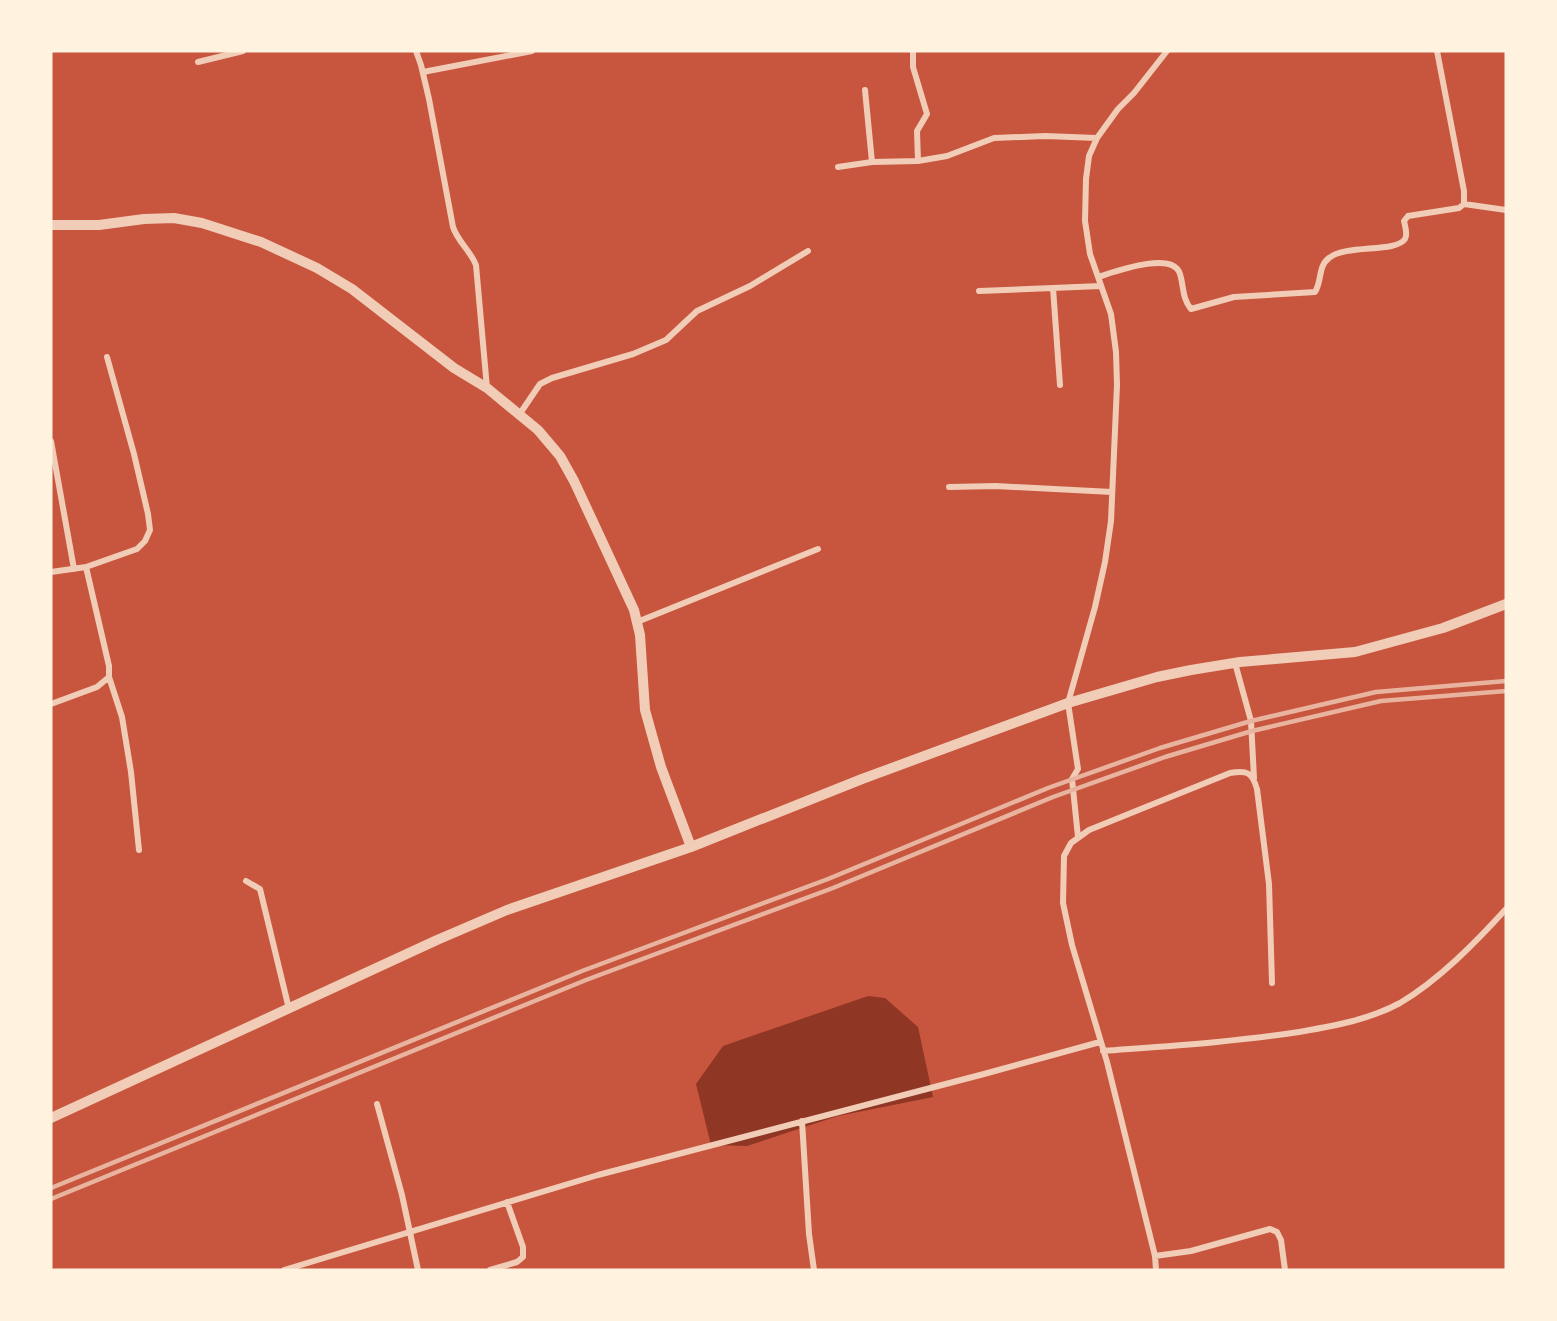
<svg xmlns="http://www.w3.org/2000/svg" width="1557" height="1321" viewBox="0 0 1557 1321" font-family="Cabin,sans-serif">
  <rect width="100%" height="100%" fill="#c8553d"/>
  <path fill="#8f3625" d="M868 996 885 998 918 1027 933 1097 838 1116 747 1146 711 1145 696 1084 723 1046Z"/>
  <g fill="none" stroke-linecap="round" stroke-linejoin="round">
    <path stroke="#f1ccb7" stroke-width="6" d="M416 51 421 65 429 99 453 227C458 242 470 250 476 265L487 388
      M913 51V67L927 114 917 131 918 161
      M198 62 243 51
      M423 72 532 51
      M865 90 872 162
      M838 167 872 162 918 161 947 156 994 138 1045 136 1097 138
      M1464 204 1506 210
      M1098 277C1114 272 1173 250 1180 274 1184 287 1182 298 1191 309L1234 297 1315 292C1322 281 1318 266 1329 258 1346 244 1396 253 1405 239 1408 234 1405 226 1404 221L1408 216 1459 208 1464 204V191L1437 51
      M1053 288 1060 385
      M979 291 1101 286
      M519 415 540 384 552 378 633 354 666 340 697 311 750 286 808 251
      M51 441 74 569
      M949 487 996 486 1112 492
      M51 572 86 567 137 549 145 541 150 530 148 514 134 454 107 357
      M637 622 818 549
      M1235 663 1251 721 1254 778
      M109 677 122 717 131 772 139 850
      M51 704 97 687 109 677V666L86 567
      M1078 837 1072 779 1078 769 1068 703 1095 607 1105 562 1111 521 1117 385 1116 352 1111 314 1090 254 1085 221 1086 179 1089 156 1097 138 1118 109 1134 93 1167 51
      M246 881 260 889 289 1009
      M1103 1051C1169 1046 1234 1042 1299 1032 1333 1026 1369 1020 1400 1003 1439 980 1476 942 1506 909
      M377 1104 402 1195 418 1270
      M802 1121 809 1234 814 1270
      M1155 1256 1191 1251 1270 1229 1277 1232 1281 1240 1285 1270
      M284 1270 598 1175 984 1074 1100 1042
      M490 1270 517 1262 523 1257V1247L507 1202
      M1156 1270 1155 1256 1107 1062 1072 945 1063 903 1064 856 1071 843 1089 830 1230 773C1247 770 1252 772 1257 789L1269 884 1272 983"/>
    <path stroke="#f1ccb7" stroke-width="10" d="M51 225H99L144 219 174 218 202 223 261 242 317 268 352 289 454 368 487 388 538 430 560 456 574 481 634 610 640 635 645 710 661 767 691 847
      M51 1118 437 940 507 910 691 847 862 779 1068 703 1157 677 1191 670 1240 662 1355 652 1443 628 1506 604"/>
    <path stroke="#e9b49f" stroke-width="4.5" d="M51 1188 582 971 828 879 1048 788 1160 748 1251 721 1376 692 1506 681
      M51 1199 586 980 833 888 1053 797 1165 757 1252 731 1381 701 1506 691"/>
  </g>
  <rect width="1557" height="1321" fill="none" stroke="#fff3e0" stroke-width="105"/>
</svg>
